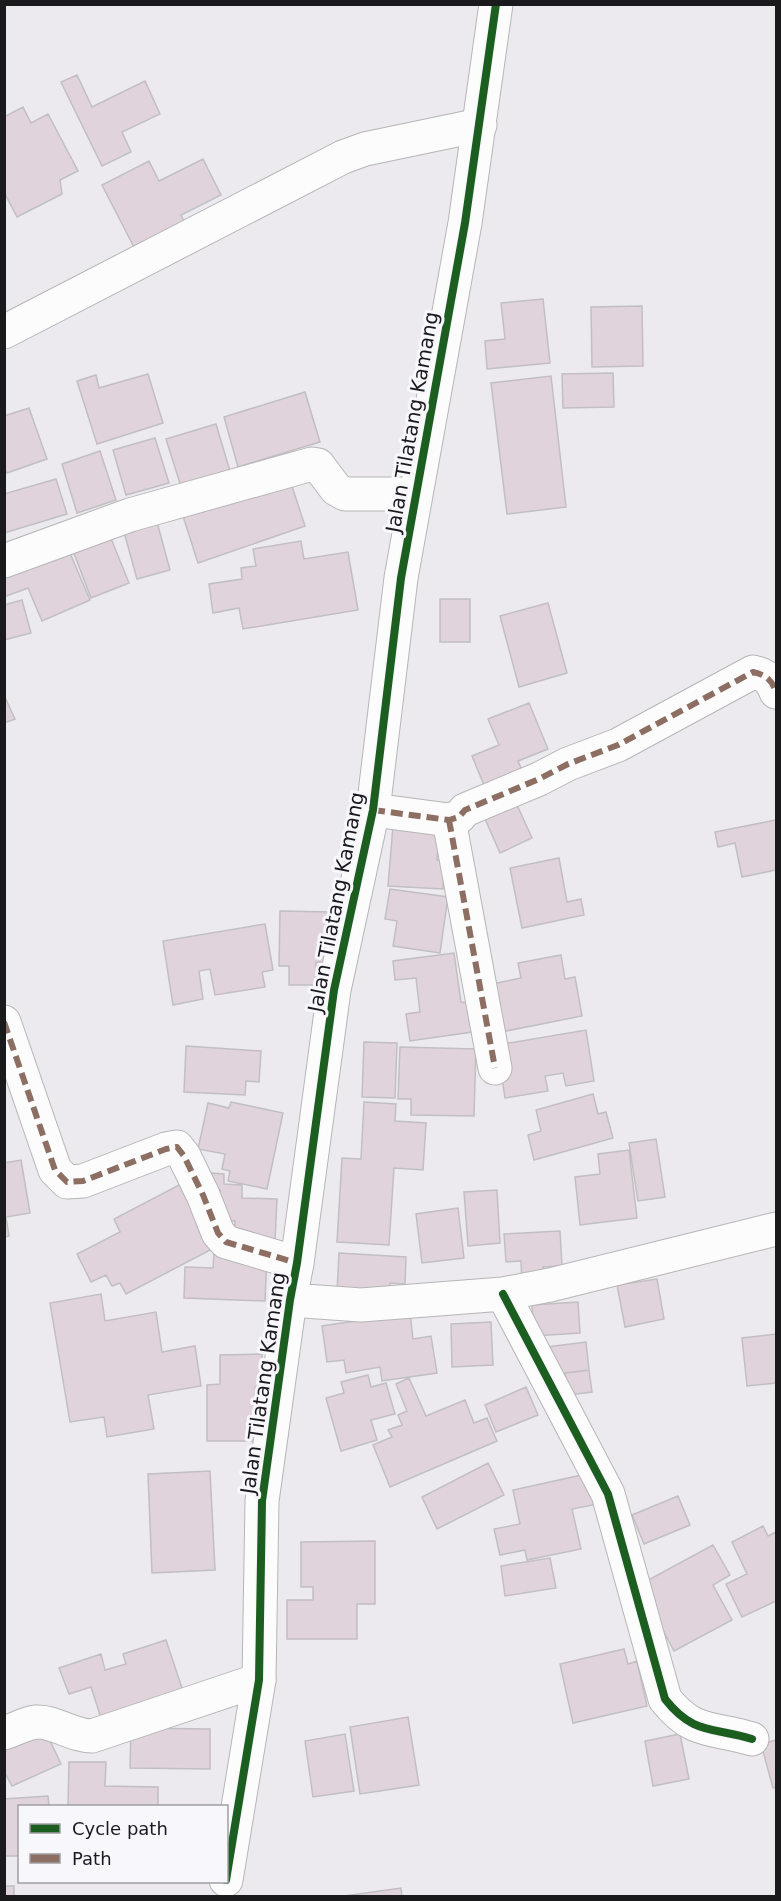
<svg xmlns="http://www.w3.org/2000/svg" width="781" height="1901" viewBox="0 0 781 1901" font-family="'DejaVu Sans',sans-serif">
  <rect width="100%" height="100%" fill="#eceaee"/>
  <path fill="#e0d3db" stroke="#c1bfc1" stroke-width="1.5" d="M77 75 92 107 145 81 160 114 122 132 131 152 102 166 61 82Z
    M23 107 31 123 48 114 78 171 60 180 62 194 17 217 4 192V117Z
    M203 159 221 195 181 215 187 227 137 253 102 185 149 161 159 181Z
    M543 299 550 363 487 369 485 341 505 339 501 303Z
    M642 306 643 366 592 367 591 307Z
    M613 373 614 407 563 408 562 374Z
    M148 374 163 423 97 444 77 381 96 375 99 388Z
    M551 376 566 507 507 514 491 383Z
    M305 392 320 442 238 467 224 417Z
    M29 408 47 459 7 473 4 467V416Z
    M216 424 232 478 183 493 166 439Z
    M155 438 169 483 126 495 113 450Z
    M100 451 116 500 77 513 62 464Z
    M288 474 305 526 198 563 181 510Z
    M56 479 67 514 4 533V494Z
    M157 522 170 570 137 579 124 532Z
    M110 536 129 583 91 598 73 551Z
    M301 541 304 559 348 552 358 610 243 629 239 608 213 613 209 584 242 579 241 568 256 566 253 549Z
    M67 546 90 600 42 621 28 588 4 597V572Z
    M440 599H470V642H440Z
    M22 600 31 633 4 640V605Z
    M548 603 567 673 519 687 500 616Z
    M4 695 15 719 4 723Z
    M529 703 548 749 518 761 524 775 486 790 472 756 499 745 488 719Z
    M517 805 532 838 500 853 485 819Z
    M776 820V870L742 877 735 843 718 847 715 832Z
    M393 826 440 829 437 860 445 861 443 889 388 886Z
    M559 858 567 902 581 899 584 915 522 928 510 868Z
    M390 889 448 897 440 953 393 946 397 921 385 919Z
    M280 911 332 912V962H316V985H289V966H279Z
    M265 924 273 970 262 972 265 987 215 995 210 969 199 971 203 999 173 1005 163 941Z
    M454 953 461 1002 468 1003 472 1032 410 1041 406 1014 420 1012 416 978 395 980 393 961Z
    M561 955 565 979 575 977 582 1016 496 1033 487 985 521 978 518 963Z
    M586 1030 594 1081 566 1086 563 1073 545 1076 548 1091 505 1098 497 1045Z
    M364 1042 397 1043 395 1098 362 1097Z
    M186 1046 261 1051 259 1082 246 1081 245 1095 184 1092Z
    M400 1047 476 1049 474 1116 411 1115V1099H398Z
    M593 1094 598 1114 606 1112 613 1138 534 1160 528 1135 541 1131 536 1110Z
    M231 1102 283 1113 267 1189 228 1181 230 1171 222 1169 225 1154 198 1149 208 1103 229 1108Z
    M364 1102 396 1104 395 1121 426 1123 423 1170 394 1168 389 1245 337 1242 342 1158 361 1159Z
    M656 1139 665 1197 638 1201 629 1143Z
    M629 1150 637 1218 580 1225 575 1177 600 1174 598 1154Z
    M21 1160 30 1213 6 1217 9 1236 4 1237V1163Z
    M209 1173 224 1174V1184L242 1185V1198L277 1199 275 1241 234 1239 235 1221H219L220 1190H208Z
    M181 1184 214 1248 126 1294 120 1283 112 1286 106 1275 91 1282 77 1254 120 1232 114 1219Z
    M497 1190 500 1243 468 1246 464 1192Z
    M458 1208 464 1258 422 1263 416 1214Z
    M560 1231 562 1266 543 1267 544 1282 522 1284 521 1261 506 1262 504 1234Z
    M214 1253 267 1255 265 1301 184 1298 185 1267 213 1268Z
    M339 1253 406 1257 405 1284 390 1283 389 1296 337 1293Z
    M657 1279 664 1319 625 1327 617 1285Z
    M101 1294 105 1321 156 1312 162 1352 195 1346 201 1386 148 1395 154 1429 107 1437 104 1417 70 1422 50 1303Z
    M578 1302 580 1333 534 1336 532 1305Z
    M410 1313 413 1339 431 1336 437 1373 382 1381 380 1367 346 1373 344 1360 327 1362 322 1326Z
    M491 1322 493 1365 452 1367 451 1324Z
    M776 1334V1383L747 1386 742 1338Z
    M586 1342 589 1370 551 1375 547 1347Z
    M262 1354V1387H255V1441H207V1385L220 1384V1355Z
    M589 1370 592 1392 568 1395 565 1373Z
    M368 1375 371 1387 386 1383 395 1414 371 1420 377 1440 341 1451 326 1398 344 1393 341 1382Z
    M409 1378 426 1416 465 1400 474 1423 487 1418 497 1441 390 1487 373 1445 392 1437 388 1430 402 1425 398 1415 407 1411 396 1384Z
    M526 1387 538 1415 496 1432 485 1405Z
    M488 1463 504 1495 437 1529 422 1497Z
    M210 1471 215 1570 152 1573 148 1474Z
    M591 1473 598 1504 572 1509 581 1549 527 1560 525 1550 500 1555 494 1529 520 1524 513 1490Z
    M678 1496 690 1525 644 1544 632 1515Z
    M763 1526 768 1536 776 1532V1601L742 1617 726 1584 747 1574 732 1542Z
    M375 1541V1604H357V1639H287V1600H313V1587H301V1542Z
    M713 1545 730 1575 713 1585 732 1620 674 1651 639 1585Z
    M550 1558 556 1588 505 1596 501 1566Z
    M166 1640 184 1694 102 1721 91 1687 69 1694 59 1668 101 1654 105 1670 126 1664 123 1654Z
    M624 1649 628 1664 637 1661 647 1706 573 1723 560 1664Z
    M408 1717 419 1785 360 1794 350 1727Z
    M131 1728 210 1729V1769L130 1768Z
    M45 1730 61 1764 12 1786 4 1771V1749Z
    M345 1734 354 1791 313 1797 305 1741Z
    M680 1734 689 1779 653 1786 645 1741Z
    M776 1740V1787L773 1788 761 1744Z
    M69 1762H106L105 1786 158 1787V1806H68Z
    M48 1796 49 1806H20V1856H5L4 1799Z
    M4 1886H14V1896H4Z
    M401 1888 402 1896H344Z"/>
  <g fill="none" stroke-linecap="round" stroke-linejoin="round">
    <defs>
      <path id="street" d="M4 332 343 157 365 149 480 125
        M4 561 130 515 312 464 318 465 336 489 345 494H415
        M373 810 449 820 459 817 465 810 539 779 568 764 618 745 753 672C766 675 772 680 776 692
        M449 820 495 1068
        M4 1022 55 1170 67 1182 83 1181 166 1149 177 1147 184 1156 203 1195 218 1233 226 1242 297 1263
        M503 1294 608 1494 665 1699C693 1735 713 1727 752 1739
        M290 1300 361 1305 503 1294 550 1285 776 1229
        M4 1733C14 1730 26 1723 36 1722 55 1721 72 1736 92 1736L259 1680"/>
      <path id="secondary" d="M226 1880 259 1680 262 1501 290 1300 297 1263 334 990 373 810 401 578 465 223 496 4"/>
    </defs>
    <use href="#street" stroke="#b6b5b7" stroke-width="35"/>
    <use href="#secondary" stroke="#b6b5b7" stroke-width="35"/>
    <use href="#street" stroke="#fcfcfc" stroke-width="33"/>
    <use href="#secondary" stroke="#fcfcfc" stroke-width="33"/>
    <path stroke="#8d6e63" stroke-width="6" stroke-dasharray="12 6" stroke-linecap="butt" d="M373 810 449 820 459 817 465 810 539 779 568 764 618 745 753 672C766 675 772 680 776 692
      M449 820 495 1068
      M4 1022 55 1170 67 1182 83 1181 166 1149 177 1147 184 1156 203 1195 218 1233 226 1242 297 1263"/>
    <defs>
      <path id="cycleway" d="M503 1294 608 1494 665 1699C693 1735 713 1727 752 1739
        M226 1880 259 1680 262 1501 290 1300 297 1263 334 990 373 810 401 578 465 223 496 4"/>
    </defs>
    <use href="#cycleway" stroke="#f8f7fc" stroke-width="11"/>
    <use href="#cycleway" stroke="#1b5e20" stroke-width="8"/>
  </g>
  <g text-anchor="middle" stroke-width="6" stroke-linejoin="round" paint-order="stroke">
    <g font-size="20" fill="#1a1a1c" stroke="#f8f7fc">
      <text transform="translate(412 422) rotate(-80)" y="7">Jalan Tilatang Kamang</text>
      <text transform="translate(336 902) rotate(-79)" y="7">Jalan Tilatang Kamang</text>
      <text transform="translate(263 1383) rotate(-82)" y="7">Jalan Tilatang Kamang</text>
    </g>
  </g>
  <rect width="781" height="1901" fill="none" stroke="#1a1a1c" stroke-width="12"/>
  <rect x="18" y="1805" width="210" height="78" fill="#f8f7fc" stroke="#9f9fa2" stroke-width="1.5"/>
  <rect x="30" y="1824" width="30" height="9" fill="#1b5e20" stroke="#9f9fa2" stroke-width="1.5"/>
  <text x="72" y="1835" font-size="18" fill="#1a1a1c">Cycle path</text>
  <rect x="30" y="1854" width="30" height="9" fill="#8d6e63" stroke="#9f9fa2" stroke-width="1.5"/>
  <text x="72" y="1865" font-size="18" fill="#1a1a1c">Path</text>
</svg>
